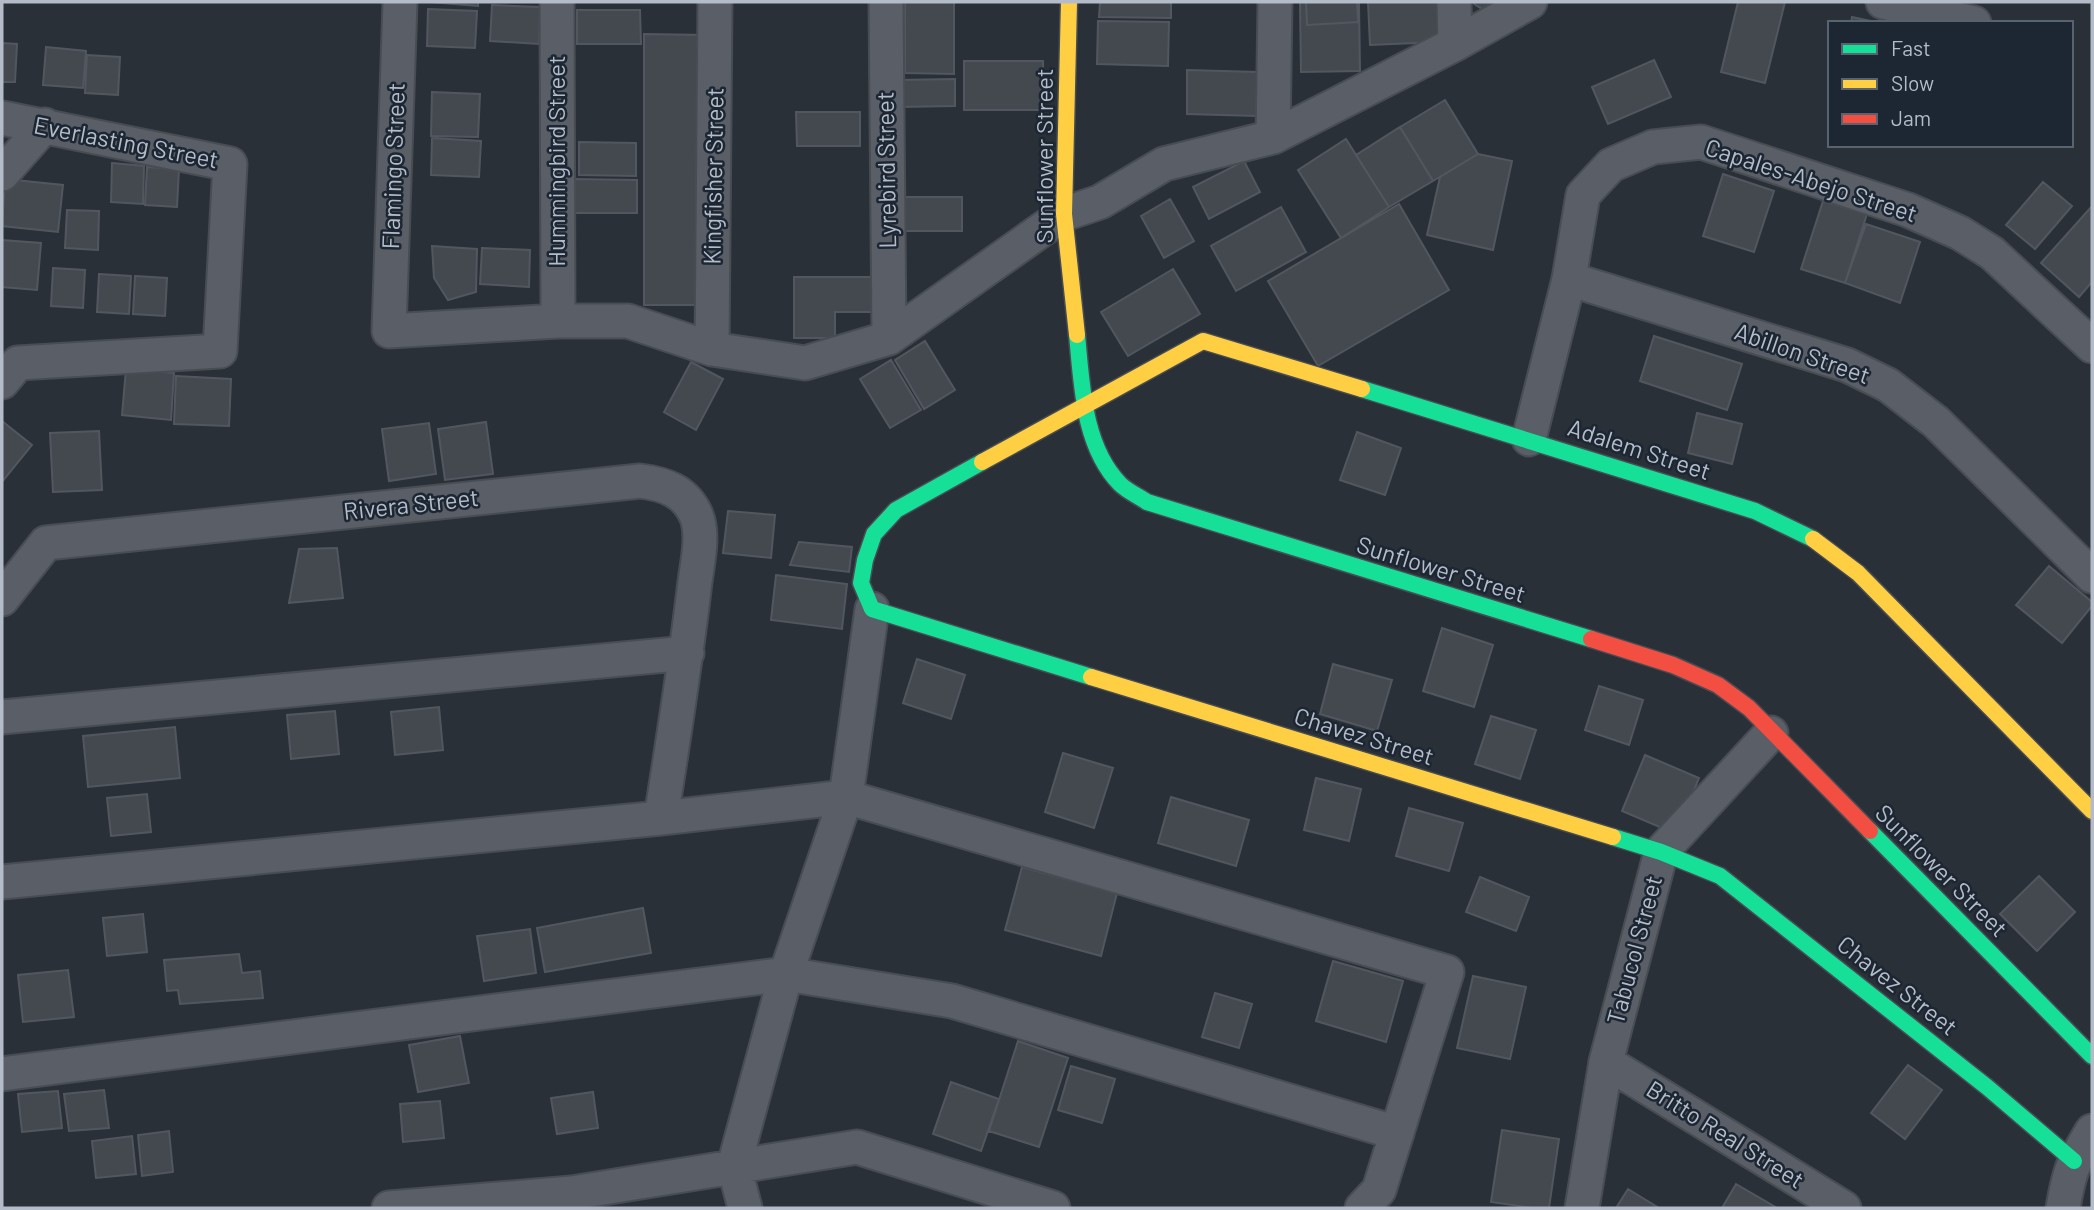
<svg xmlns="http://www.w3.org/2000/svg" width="2094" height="1210" viewBox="0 0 2094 1210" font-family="Barlow,sans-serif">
  <rect width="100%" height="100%" fill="#2a3038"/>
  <path fill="#444950" stroke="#52575f" stroke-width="2" d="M429 2H478V6Z
    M905 2H954V74L905 73Z
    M1100 2H1171V18L1099 17Z
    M1300 2H1359L1360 71 1301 72Z
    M1306 2H1357L1358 22 1307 25Z
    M1368 2H1437L1439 42 1370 45Z
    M1474 2H1503L1487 12 1474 4Z
    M1738 2H1785L1765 83 1721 72Z
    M492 5 540 7 539 44 490 41Z
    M428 9 477 11 475 48 427 46Z
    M577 10H640L641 44H577Z
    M1852 17 1880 23H1851Z
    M1098 21 1169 22 1168 66 1097 64Z
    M644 34 706 35V305H644Z
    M2 43 17 44 15 82H2Z
    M46 47 86 51 83 88 43 85Z
    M87 55 120 57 118 95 85 93Z
    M1654 60 1671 97 1608 124 1592 87Z
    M964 61H1043L1044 110H964Z
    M1187 70 1258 72 1257 116 1187 114Z
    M955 79V106L898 107V80Z
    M432 92 480 94 478 137 431 136Z
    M1445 100 1478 154 1433 181 1400 127Z
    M796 112H860V146H797Z
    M1400 127 1433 181 1389 207 1356 155Z
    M432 138 481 141 479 177 431 175Z
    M1346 139 1389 207 1341 238 1298 170Z
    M579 142 636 143V176L579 175Z
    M1478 154 1512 161 1493 250 1427 235 1440 177Z
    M1244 161 1260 192 1209 219 1193 187Z
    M112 163 144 166 143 204 111 202Z
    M147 167 179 169 177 207 145 205Z
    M1723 174 1774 191 1754 252 1703 236Z
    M5 179 63 185 58 232 2 226Z
    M573 179 637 180V213H574Z
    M2043 182 2072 206 2035 249 2006 225Z
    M898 197H962V231H899Z
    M1170 199 1194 241 1164 258 1141 216Z
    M1823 201 1867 214 1845 283 1801 269Z
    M1399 204 1449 290 1318 366 1268 281Z
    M2092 206V282L2079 297 2041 263Z
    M1281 207 1306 252 1236 291 1211 246Z
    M67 210 99 211 98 250 65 248Z
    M1866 224 1920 242 1900 303 1845 283Z
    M2 240 41 243 37 290 2 287Z
    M432 246 477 249 476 292 448 300 434 278Z
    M482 248 530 250 529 287 480 284Z
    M53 268 85 270 83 308 51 306Z
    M1173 269 1200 314 1128 356 1101 312Z
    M99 274 131 276 129 314 97 312Z
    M135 276 167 278 165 316 133 314Z
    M794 277H872V312H835V338H794Z
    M1654 336 1742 364 1727 410 1640 381Z
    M925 341 955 390 924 409 895 360Z
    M891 360 921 410 890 428 860 379Z
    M691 362 723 379 696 430 664 412Z
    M126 369 174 373 171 420 122 415Z
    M176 376 231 379 229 426 174 424Z
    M1697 413 1742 424 1732 464 1688 453Z
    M2 421 32 445 2 482Z
    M486 422 493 474 445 480 438 429Z
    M429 423 436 474 389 481 382 429Z
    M99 431 102 490 53 492 50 433Z
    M1357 432 1401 448 1385 495 1340 480Z
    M728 511 775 515 771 558 723 553Z
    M799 542 852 547 849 572 790 565Z
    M337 548 343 598 289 603 299 549Z
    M2049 566 2092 602V606L2062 643 2016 605Z
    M776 575 847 584 842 629 771 620Z
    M1442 628 1493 645 1474 707 1423 691Z
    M917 659 965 675 951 719 903 703Z
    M1333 664 1392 680 1377 731 1320 714Z
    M1599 686 1643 700 1629 745 1585 730Z
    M439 707 443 750 395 755 391 712Z
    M335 711 339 754 291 759 287 715Z
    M1491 716 1536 730 1520 779 1475 764Z
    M175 727 180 778 88 787 83 736Z
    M1063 753 1113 768 1094 828 1045 812Z
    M1645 755 1699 778 1676 834 1622 811Z
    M1316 778 1361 789 1349 841 1304 830Z
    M147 794 151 832 111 836 107 798Z
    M1171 797 1249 820 1236 866 1158 843Z
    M1409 808 1463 823 1449 871 1396 856Z
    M1022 867 1117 893 1101 956 1005 930Z
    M2039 876 2075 912 2037 951 2000 914Z
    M1480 877 1529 897 1516 931 1466 912Z
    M643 908 651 953 545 972 537 928Z
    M143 914 147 952 107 956 103 918Z
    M530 929 536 973 484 981 477 936Z
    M239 954 242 973 260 971 263 998 180 1004 178 990 167 991 164 960Z
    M1333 961 1403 981 1386 1042 1316 1021Z
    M68 970 74 1017 23 1022 18 975Z
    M1473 976 1526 987 1510 1059 1457 1048Z
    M1215 993 1252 1004 1239 1048 1202 1037Z
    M460 1036 469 1083 418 1092 409 1045Z
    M1018 1041 1068 1058 1039 1147 989 1131Z
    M1908 1065 1942 1090 1905 1139 1871 1113Z
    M1071 1066 1115 1079 1102 1123 1058 1110Z
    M951 1082 999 1099 981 1151 933 1134Z
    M104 1090 109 1128 69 1131 64 1094Z
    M58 1091 62 1128 22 1132 18 1094Z
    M593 1092 598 1128 557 1134 551 1098Z
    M440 1101 444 1138 403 1142 400 1104Z
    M1502 1130 1559 1139 1549 1208H1533L1491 1202Z
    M169 1131 173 1172 142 1176 138 1135Z
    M132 1136 136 1174 96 1178 92 1141Z
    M1736 1184 1777 1208H1722Z
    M1628 1189 1659 1208H1616Z"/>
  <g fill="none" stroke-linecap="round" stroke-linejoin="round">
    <defs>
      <path id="street" d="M400 2 389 331 558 321H628L712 349 805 363 889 338 1064 214 1100 202 1164 164 1273 137 1455 44 1530 2
        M557 2 558 321
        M886 2 889 338
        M1454 2 1455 44
        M1883 2 1974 23
        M2 118 230 164 220 351 18 363 2 382
        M1273 137 1275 2
        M2 174 45 125
        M1569 279 1847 365 1888 385 1936 422 2092 576
        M712 349 715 2
        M1529 439 1569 279 1583 195 1611 165 1653 147 1701 142 1908 210 1960 233 1992 253 2092 346
        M2 599 46 543 640 481C665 484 685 491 696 515 705 536 696 568 694 590 685 666 673 742 661 818
        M2 717 687 653
        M2 882 661 818 846 797 1447 972 1379 1190 1362 1208
        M1606 1062 1844 1208
        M2 1074 786 974 952 1001 1397 1133
        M389 1208 572 1193 857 1147 1053 1208
        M745 1208 734 1166 786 974 846 797 872 609
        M1582 1208 1606 1062 1661 852 1771 733
        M2063 1208C2069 1172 2073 1162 2092 1131"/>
      <path id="fast" d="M1077 335C1082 385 1083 446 1120 484 1127 491 1138 496 1147 502L1591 639
        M1362 389 1755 511 1813 539
        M982 462 896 510 874 534 865 560 861 583 872 609 1091 677
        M1870 831 2092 1056
        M1613 837 1661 852 1720 876 1987 1087 2074 1161"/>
      <path id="slow" d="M1069 2 1064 214 1077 335
        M982 462 1203 341 1362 389
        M1813 539 1858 573 2092 811
        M1091 677 1613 837"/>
      <path id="jam" d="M1591 639 1673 665 1718 685 1749 708 1870 831"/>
    </defs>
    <use href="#street" stroke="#484c53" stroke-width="37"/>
    <use href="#fast" stroke="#484c53" stroke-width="19"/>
    <use href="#slow" stroke="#484c53" stroke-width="19"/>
    <use href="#jam" stroke="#484c53" stroke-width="19"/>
    <use href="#street" stroke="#5a5e66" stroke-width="33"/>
    <use href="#fast" stroke="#16e098" stroke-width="16"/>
    <use href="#slow" stroke="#ffcf43" stroke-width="16"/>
    <use href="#jam" stroke="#f24e42" stroke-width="16"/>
  </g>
  <g text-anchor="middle" stroke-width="5" stroke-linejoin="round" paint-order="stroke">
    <g font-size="24" fill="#b4bcc9" stroke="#1d2633">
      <text transform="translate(126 143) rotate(11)" y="8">Everlasting Street</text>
      <text transform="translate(1045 156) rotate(-90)" y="8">Sunflower Street</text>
      <text transform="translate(557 161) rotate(-90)" y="8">Hummingbird Street</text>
      <text transform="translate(394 166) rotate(-88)" y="8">Flamingo Street</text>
      <text transform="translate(887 170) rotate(-91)" y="8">Lyrebird Street</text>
      <text transform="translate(714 176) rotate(-89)" y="8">Kingfisher Street</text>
      <text transform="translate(1811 181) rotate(18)" y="8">Capales-Abejo Street</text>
      <text transform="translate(1802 354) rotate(19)" y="8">Abillon Street</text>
      <text transform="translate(1639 450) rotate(18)" y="8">Adalem Street</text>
      <text transform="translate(411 505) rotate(-6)" y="8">Rivera Street</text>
      <text transform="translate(1441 570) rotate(17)" y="8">Sunflower Street</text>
      <text transform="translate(1364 737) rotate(17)" y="8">Chavez Street</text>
      <text transform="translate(1941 871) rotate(45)" y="8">Sunflower Street</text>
      <text transform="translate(1635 950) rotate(-75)" y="8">Tabucol Street</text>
      <text transform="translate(1897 986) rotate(38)" y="8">Chavez Street</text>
      <text transform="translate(1725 1135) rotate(32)" y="8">Britto Real Street</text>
    </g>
  </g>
  <rect width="2094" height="1210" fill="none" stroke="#b4bcc9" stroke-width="7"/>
  <rect x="1828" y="21" width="245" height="126" fill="#1d2633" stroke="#59626f" stroke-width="2"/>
  <rect x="1842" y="44" width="35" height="10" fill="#16e098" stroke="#59626f" stroke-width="2"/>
  <text x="1891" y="56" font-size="21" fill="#b4bcc9">Fast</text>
  <rect x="1842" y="79" width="35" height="10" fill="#ffcf43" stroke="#59626f" stroke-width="2"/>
  <text x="1891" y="91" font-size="21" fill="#b4bcc9">Slow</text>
  <rect x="1842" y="114" width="35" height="10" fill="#f24e42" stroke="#59626f" stroke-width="2"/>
  <text x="1891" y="126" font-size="21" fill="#b4bcc9">Jam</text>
</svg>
